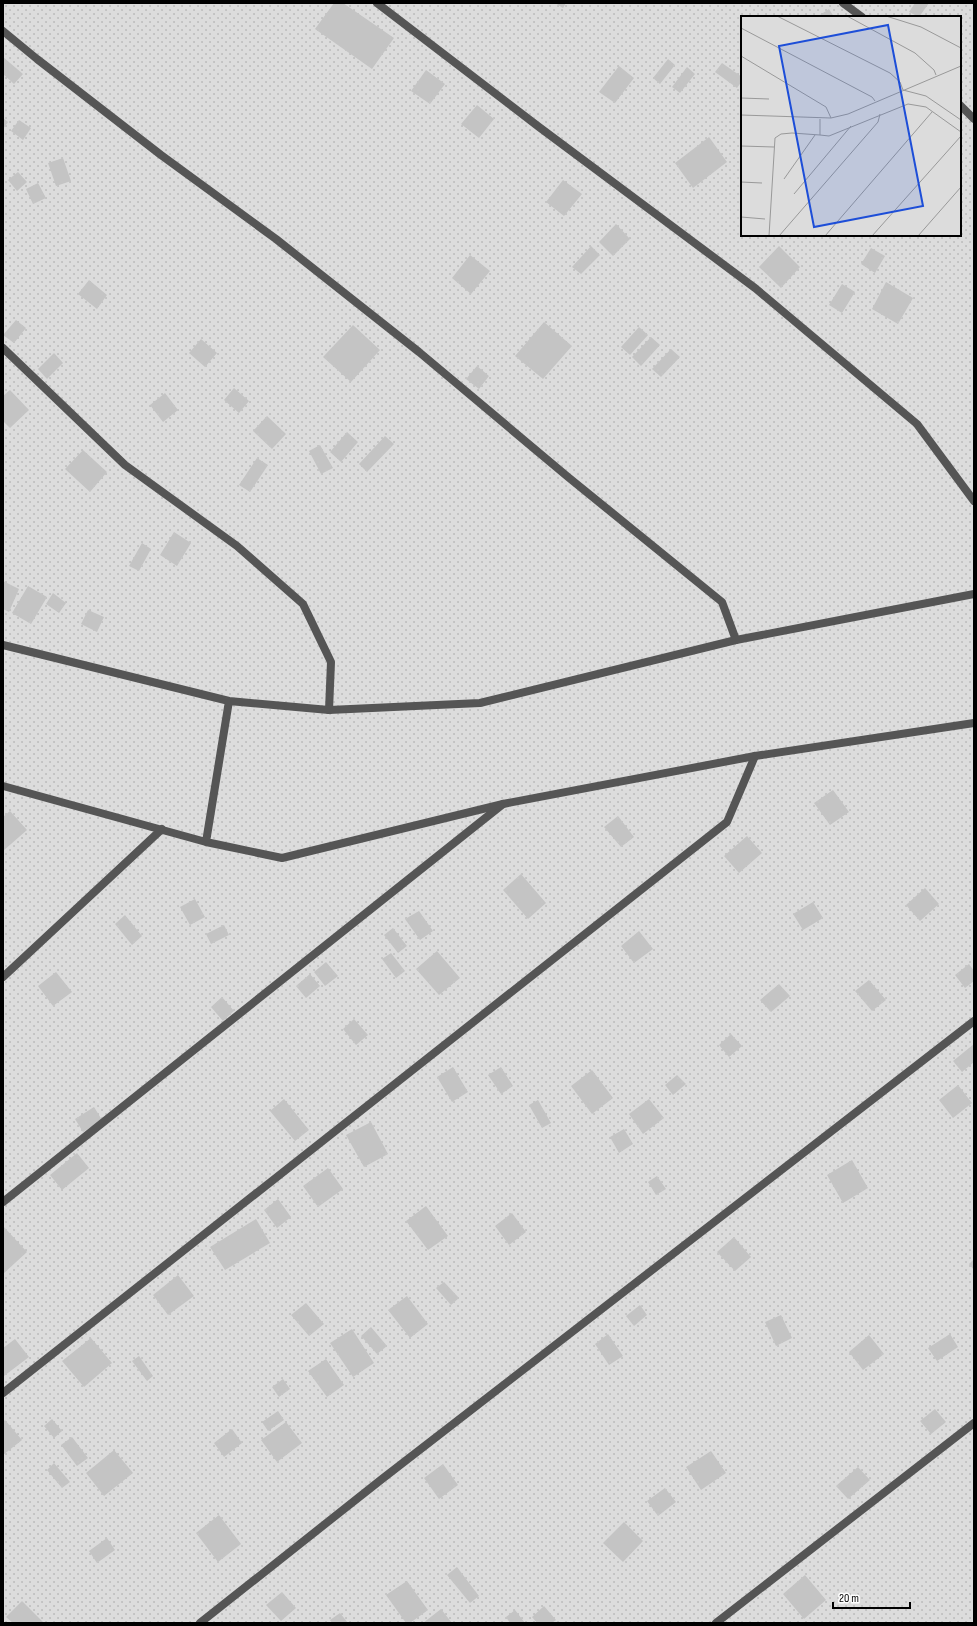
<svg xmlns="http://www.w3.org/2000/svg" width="977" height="1626" viewBox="0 0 977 1626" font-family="'Sofia Sans Condensed',sans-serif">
  <defs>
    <pattern id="garden-dots" width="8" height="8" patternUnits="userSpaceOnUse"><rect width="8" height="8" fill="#dcdcdc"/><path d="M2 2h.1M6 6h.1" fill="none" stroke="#bbb" stroke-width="1.8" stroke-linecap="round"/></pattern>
  </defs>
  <rect width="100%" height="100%" fill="#fff"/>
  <path fill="url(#garden-dots)" fill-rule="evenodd" d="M3 3H974V1623H3ZM742 17H960V235H742Z"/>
  <path fill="#c4c4c4" d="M334 3H343L394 38 372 69 315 29Z
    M555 3H566L563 8Z
    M915 3H929L919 17 909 12Z
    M829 9 834 17H817Z
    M3 57 23 74 14 84 3 74Z
    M668 59 675 65 660 84 653 78Z
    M722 63 742 77V81L737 88 715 72Z
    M619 66 634 78 615 103 599 92Z
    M687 67 695 74 680 93 672 87Z
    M426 70 445 84 430 104 411 91Z
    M477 105 494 119 479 138 461 124Z
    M3 118 8 122 3 129Z
    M19 120 31 128 23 140 11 131Z
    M709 137 727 162 693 188 675 163Z
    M63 158 71 181 56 186 48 163Z
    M18 172 27 182 17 191 8 180Z
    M563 180 582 194 564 216 546 202Z
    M38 183 46 198 33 204 26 189Z
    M616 224 630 239 613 256 599 242Z
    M591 246 600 255 581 274 572 267Z
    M779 246 800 267 781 288 759 267Z
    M871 248 885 256 875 273 861 264Z
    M470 255 490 271 471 294 452 278Z
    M89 280 107 295 97 309 78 294Z
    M886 282 913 298 898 324 872 309Z
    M842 284 855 292 842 313 829 305Z
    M16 320 26 328 14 343 3 335Z
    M544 322 572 346 543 379 515 356Z
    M353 325 380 350 351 382 323 357Z
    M639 327 648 335 630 355 621 347Z
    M651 337 660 345 641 366 632 357Z
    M201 339 217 353 205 367 189 353Z
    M671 349 680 357 661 377 652 369Z
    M54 353 63 363 47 379 38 369Z
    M477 366 489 376 479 389 466 379Z
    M234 388 249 401 239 413 224 400Z
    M10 390 29 410 10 428 3 421V396Z
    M165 393 178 410 163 422 150 405Z
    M267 416 286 434 272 449 253 431Z
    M347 432 358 442 341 462 330 452Z
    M385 436 394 444 367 472 359 464Z
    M320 445 333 468 321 474 309 451Z
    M83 450 107 472 90 492 65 469Z
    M257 458 268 465 250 492 239 485Z
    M174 532 191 543 177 566 160 555Z
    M142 543 151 549 139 571 129 566Z
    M3 581 19 589 9 612 3 609Z
    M28 586 47 597 31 624 12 613Z
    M53 593 66 603 59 613 46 604Z
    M88 610 104 617 97 632 81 624Z
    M833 790 849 812 830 825 814 803Z
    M10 811 27 830 3 851V817Z
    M618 816 634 837 621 847 604 827Z
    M747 836 762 853 739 873 724 856Z
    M521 874 546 903 528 919 503 890Z
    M925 888 939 904 920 921 906 905Z
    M195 899 205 917 190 925 180 907Z
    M813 902 823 918 803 930 793 914Z
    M419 911 433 931 420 940 405 919Z
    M125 915 142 936 132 945 115 924Z
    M224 925 229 935 211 944 206 934Z
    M393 928 407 946 398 953 384 935Z
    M639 931 653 949 634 963 621 946Z
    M437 951 460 978 439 995 416 969Z
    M391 953 405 971 396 978 382 959Z
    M326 962 338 976 325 986 314 972Z
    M969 964 974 971V981L965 988 955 975Z
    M56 972 72 992 53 1006 38 986Z
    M310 974 320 986 306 998 296 986Z
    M869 980 886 1000 872 1011 855 991Z
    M779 984 790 996 771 1012 760 1000Z
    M222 997 234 1011 223 1021 211 1007Z
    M354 1019 368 1035 356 1045 343 1029Z
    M731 1034 742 1046 729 1057 719 1045Z
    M974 1044V1062L962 1072 953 1061Z
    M453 1067 468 1092 452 1102 437 1077Z
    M501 1067 513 1086 501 1094 488 1075Z
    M592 1070 613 1098 592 1114 571 1086Z
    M677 1075 686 1084 673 1095 665 1085Z
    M958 1085 972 1103 953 1118 939 1100Z
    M284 1099 309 1130 295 1141 270 1111Z
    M649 1099 664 1118 643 1134 629 1114Z
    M538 1100 551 1123 542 1128 529 1105Z
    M94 1107 102 1120 83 1132 75 1119Z
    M371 1122 388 1154 364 1167 346 1135Z
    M624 1129 633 1144 619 1153 610 1137Z
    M77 1153 89 1168 62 1190 50 1175Z
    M852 1160 868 1188 843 1203 827 1175Z
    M328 1168 343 1189 318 1207 303 1186Z
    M657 1176 666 1189 656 1195 648 1182Z
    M278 1199 291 1217 277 1228 264 1210Z
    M426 1206 448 1236 428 1250 406 1221Z
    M512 1213 526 1232 509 1245 495 1226Z
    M256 1219 270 1243 225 1270 210 1247Z
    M3 1226 27 1252 3 1274Z
    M734 1237 751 1257 735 1271 717 1252Z
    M974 1259V1270L969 1264Z
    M178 1275 194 1296 168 1315 153 1295Z
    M444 1282 459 1298 451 1305 436 1288Z
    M407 1296 428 1324 410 1338 388 1310Z
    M306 1303 324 1324 309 1336 291 1315Z
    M640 1305 647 1315 634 1326 626 1316Z
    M781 1315 792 1338 776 1346 765 1322Z
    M371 1327 387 1346 377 1354 361 1336Z
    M352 1329 374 1363 353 1377 330 1343Z
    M608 1334 623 1356 609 1365 595 1344Z
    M950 1334 958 1347 937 1361 928 1348Z
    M869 1335 884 1354 863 1370 849 1352Z
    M91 1338 112 1363 84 1387 62 1361Z
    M15 1339 29 1357 4 1376 3 1348Z
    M139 1356 153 1376 147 1381 132 1361Z
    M326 1359 344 1385 327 1397 308 1371Z
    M283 1379 290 1389 279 1397 272 1387Z
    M935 1409 946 1422 931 1434 920 1421Z
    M278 1411 284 1420 268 1431 262 1422Z
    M52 1419 62 1431 54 1438 44 1426Z
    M5 1420 22 1440 3 1455V1422Z
    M286 1422 302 1443 277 1462 261 1440Z
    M232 1429 242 1443 224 1457 214 1443Z
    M72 1437 88 1458 77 1466 61 1445Z
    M114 1450 133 1473 104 1496 86 1473Z
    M711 1451 726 1473 701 1490 686 1467Z
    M54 1463 70 1482 62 1488 47 1470Z
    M443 1464 458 1485 439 1499 424 1478Z
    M858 1467 870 1480 848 1499 836 1486Z
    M665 1488 676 1502 658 1516 647 1501Z
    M219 1515 241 1544 218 1562 196 1533Z
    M624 1522 643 1541 623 1562 603 1543Z
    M107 1538 115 1550 97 1563 89 1551Z
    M457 1567 479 1596 470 1603 447 1575Z
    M805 1575 826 1600 804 1619 783 1594Z
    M407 1581 428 1610 410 1623H406L386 1595Z
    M282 1592 296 1608 281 1621 266 1605Z
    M22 1601 44 1623H13L6 1617Z
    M544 1606 556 1620 552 1623H537L532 1617Z
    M441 1609 452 1623H423Z
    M515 1610 525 1623H510L506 1617Z
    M340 1613 348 1623H332L330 1620Z"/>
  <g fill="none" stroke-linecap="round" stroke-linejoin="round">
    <path stroke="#555" stroke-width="8" d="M377 3 539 127 755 288 917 424 974 501
      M843 3 862 17
      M3 31 37 59 161 155 276 239 419 352 568 477 722 602 736 640
      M960 105 974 119
      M3 348 125 465 237 546 303 604 331 662 329 710
      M3 1202 503 804
      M3 1393 727 822 755 756
      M200 1623 382 1479 974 1021
      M716 1623 974 1423"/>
    <path stroke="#555" stroke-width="8" d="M3 645 229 701 329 710 480 703 736 640 974 594
      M3 786 206 842 229 701
      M206 842 282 858 503 804 755 756 974 723
      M3 977 162 829"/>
  </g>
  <g transform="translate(741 16)">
    <rect width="220" height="220" fill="#fff"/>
    <path d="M0 0H220V220H0Z" fill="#dcdcdc"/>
    <path fill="none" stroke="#999" stroke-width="1" d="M36 0 149 57 159 66 162 74 185 80 220 104M106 0 174 37 193 54 195 59M145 0 180 11 220 32M0 12 131 81 134 85M0 40 85 91 90 102M0 82 28 83M0 99 90 102 107 98 220 50M79 119 88 120 167 88 185 91 220 116M0 130 33 131M43 163 74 119M0 166 21 167M53 178 110 110M0 201 24 203M28 220 34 122 40 118 51 117 79 119V103M38 220 137 106 139 98M84 220 191 96M131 220 220 120M177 220 220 171"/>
    <path fill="#1d4ed8" fill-opacity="0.15" stroke="#1d4ed8" stroke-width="2" d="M147 9 182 190 73 211 38 30Z"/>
    <rect width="220" height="220" fill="none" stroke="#000" stroke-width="2"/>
  </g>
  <rect width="977" height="1626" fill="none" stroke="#000000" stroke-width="8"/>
  <path d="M833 1602v6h77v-6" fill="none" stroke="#000000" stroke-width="2"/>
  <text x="839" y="1602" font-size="12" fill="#000000" stroke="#ffffff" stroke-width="3" paint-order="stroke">20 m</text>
</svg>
